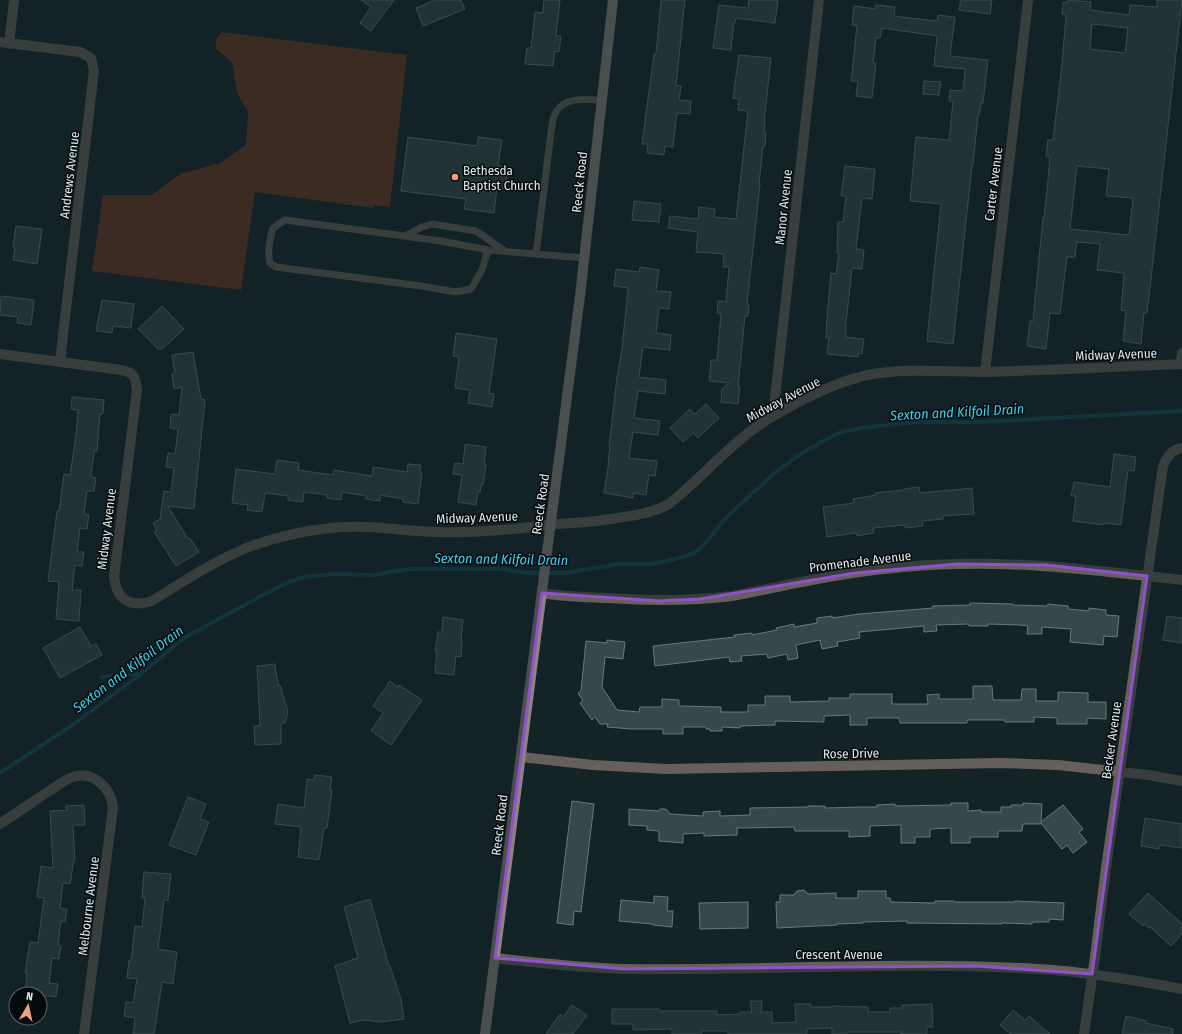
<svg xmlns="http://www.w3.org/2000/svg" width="1182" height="1034" viewBox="0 0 1182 1034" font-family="'Fira Sans Condensed',sans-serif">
  <rect width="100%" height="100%" fill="#132326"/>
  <path fill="#70351d" d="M221 32 407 55 390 207 373 205V208L255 192 241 290 92 271 103 195H152L180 174 220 163 246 145 248 112 237 93 232 62 216 49V40Z"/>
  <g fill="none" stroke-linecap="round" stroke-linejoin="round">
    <path stroke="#124a55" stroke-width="4" d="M101 677 141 674
      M0 773 74 724 141 674 184 638 237 609 286 583 305 577 332 574 376 575 389 572 412 569H503L528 573H565L620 564H651L662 562 683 557 692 554 701 548 727 517 771 476 796 457 823 441 839 433 861 428 917 422H981L1182 411"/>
  </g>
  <path fill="#37474b" stroke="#68797d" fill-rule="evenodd" d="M361 0H394L371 31 360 23 371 7Z
    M435 0H461L465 9 423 26 416 8Z
    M544 0H560L556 36H561L559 52 555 51 553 66 525 64 527 48H531L535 12 543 13Z
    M661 0H685L676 85 681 86 679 100 691 101 690 114 677 113 673 147 665 146 664 155 647 153 648 144H642L654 54H656Z
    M749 0H778L775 23 736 18 735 23 734 22 731 50 713 48 719 5 748 8Z
    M961 0H992L990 14 959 10Z
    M1068 0 1091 2 1090 10 1129 15 1130 5 1157 7V0H1182L1150 288 1147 313H1144L1141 344 1123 341 1126 311 1121 310 1124 273 1097 270 1100 244 1077 242 1075 257H1067L1060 314 1050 313 1046 349 1027 346 1030 321H1033L1043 217H1044L1047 191 1050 157H1046L1048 140H1053L1062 64 1066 15 1062 14 1063 2 1068 3ZM1092 24 1128 28 1125 53 1090 49ZM1077 166 1109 169 1106 196 1133 198 1129 235 1070 229Z
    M876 5 895 7 894 16 937 21 938 15 955 17 950 56 988 60 983 103H981L979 115H978L973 165H972L953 344 927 341 941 204 910 201 916 137 949 140 953 101H949L950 90 963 91 965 69 934 66 937 36 882 28 880 38 876 37 873 63H876L872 98 856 96 858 81H851L857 26 852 25 854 6 875 9Z
    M739 55 771 58 764 122H765L764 131 766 132 765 146H763L759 184H760L747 305H749L748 316H745L738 386H740L738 404 721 402 722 389 729 383 709 381 711 360H717L721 314 717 313 718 301 726 302 729 267H723L724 254 696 252 698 232 668 228 670 216 698 219 699 207 715 209 714 217 736 219 748 111 738 110 739 99 733 98Z
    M924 81 941 82 939 95 923 94Z
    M408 137 477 146 478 137 502 140 498 166 508 167 505 189 497 188 494 213 464 209 466 199 401 191Z
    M845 166 875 169 872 199 862 198 856 249 864 250 862 269 852 268 846 324V337L864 339 862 354 858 353V357L827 354 829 338H826L827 317 831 273 836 274 839 253H837L838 222H843L846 196H841Z
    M634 201 661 204 659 222 632 220Z
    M16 226 42 229 37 264 13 260 15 248 13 247Z
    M640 267 659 270 656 291 671 292 669 309 659 308 656 333 671 335 670 350 643 347 639 377 666 380 665 394 638 391 634 418 660 421 658 435 633 432 629 458 657 461 655 476 649 475 646 495 633 493V498L604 493 609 461H608L610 446H609L617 377 622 349 628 288 614 286 616 269 639 272Z
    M1 296 34 300 31 325 17 323 18 317 0 315Z
    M102 300 134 304 131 328 113 326 112 333 96 331Z
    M162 306 184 329 162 349H158L138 329Z
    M456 333 497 339 489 393 494 394 492 407 468 403 470 390 455 388 459 357 453 356Z
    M193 352 201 399 205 400 194 509 168 506 188 539 190 538 199 552 176 566 154 532 157 531 153 523 160 519 164 491 171 492 174 468 166 467 168 453 175 454 178 429 170 428 171 414 179 415 182 387 174 389 172 374H175L172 355Z
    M72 397 104 400 103 414H100L97 451H94L91 477 96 478 94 491H87L84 514 89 515 87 529 80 528 77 552H84L82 566 75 565 72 590H81L79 621 56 619 59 582 48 581 57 511H59L64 474 70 475 76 435 78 410 71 409Z
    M706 404 719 418 698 438 693 433 683 442 670 428 690 409 695 414Z
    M465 444 486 447 484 464H486L483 485H481L480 492 478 491 476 505 458 502 462 475 453 474 455 463 463 464Z
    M1114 454 1136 457 1134 471 1128 470 1121 525 1103 523V525L1073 521 1076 496H1071L1074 482 1110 487Z
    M277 460 299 463 298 470 333 475 334 470 372 476 373 467 407 472 408 464 421 465 420 473H422L418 504 403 502V499L380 495V501L366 499V496L342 492 341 500 327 498 328 495 304 492 303 502 288 500V496L265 493 262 512 247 510 248 505 232 503 236 469 275 474Z
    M919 487 920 493 972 488 974 514 943 516V519L922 521 923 526 905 528V525L873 528 874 533 857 536 856 533 827 537 823 507 854 503 853 499 876 495 875 493 904 490V489Z
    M970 603 1013 604V605L1047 606 1048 604 1068 606V609L1089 611V608L1106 610V615L1119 616 1117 637 1104 636 1103 645 1070 642 1071 629 1042 627V634H1027L1028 626 1020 625 988 624V626H969V624L936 625 937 631 924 632V626L859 632 860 638 837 642 838 646 822 649 820 640 796 645 798 658 788 660 787 654 768 658 767 654 741 656 742 661 730 662 729 657 655 666 653 646 735 637 734 635 752 633V635L777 630 776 628 794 624V627L817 623V618L832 616V618L859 614 933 608 932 606 970 605Z
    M1167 616 1182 618V643L1163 640Z
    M443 617 463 620 461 641H462L461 657 456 656 454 675 435 673 437 652H435L438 632H442Z
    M80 627 91 646 96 644 102 655 60 678 43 648Z
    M607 640 625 642 623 659 605 657 602 687 617 710 639 712 640 707H662V699L679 700V706L721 707V712H748V705H765V696H790V702L829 701V698H850V694H892V704H928L927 695 939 694V699H973V686H992L993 700H1021L1022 689H1036V701H1058V692L1088 693V702H1106V719L1087 718V724H1057V718L1034 717V722H1005V720H967V723H900L899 718H867V725H850V715L824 716V722L775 721V725L740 726V728L722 727V731H710V729H706V727H683V734H663V729H631L607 727 608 724H600L595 717 592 720 580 703 583 701 578 693 581 691 586 641 607 643Z
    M275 664 278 685H280L288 712 285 723H281V744L255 745 254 727 260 725 257 666Z
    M390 681 398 687 399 685 422 700 391 745 371 731 383 713 373 706Z
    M315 775 332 777 330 790H332L327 828H324L319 860 298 857 301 827 275 824 278 804 304 808 307 779 314 780Z
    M188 797 206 804 200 819 209 822 196 855 169 845Z
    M572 801 594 804 581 912 574 911 573 925 557 923Z
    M951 803H968V811L981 810V812H1001V807H1011V805H1023V803L1042 804 1041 822 1063 805 1083 829 1079 832 1087 842 1073 853 1067 845 1062 849 1041 823V824H1023L1022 831H998V837H970V843H951V828L930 829V837H915V843H901V825L870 826V836L849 837V831H795L794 827 737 828V835L704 836V833L683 834V843L659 841V831L647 830V826L629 825V809L658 811 660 809H666L670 814 703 816V812L720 811V816L750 815V808L808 807V806H825V808L862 807H877V805L895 804V806L951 805Z
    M84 805 85 825H73L75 860H74L70 884 63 883 60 908 67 909 65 922 61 921 58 945 61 946 59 959 52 958 49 983 58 984 56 997 40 995V994H25L27 973H25L30 942 38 943 44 898 37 897 41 866 53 868 50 811 67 810 66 806Z
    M1145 818 1182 824V848L1160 845 1159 849 1141 846Z
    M144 872 171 874 168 900H164L158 949 177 952 173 984 162 982 154 1034H133L135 1018 124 1016 126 1002 133 1003 137 979 127 978 129 960 131 961 135 926 142 927 145 898H142Z
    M804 890 808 894 836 893V898H858V891H886V898H890L891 902 935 903V901H954V902H1014L1015 901 1064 903 1063 920 1049 919V922H1032V924L1002 923V924L907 923V921L863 922V923L837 924V925L777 928 776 902H780V895H794L797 891Z
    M1148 893 1182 924V934L1171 946 1150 927 1149 928 1144 924 1143 926 1129 914Z
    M654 896 668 897 667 911H673L672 927 653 925V924L619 921 621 900 654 903Z
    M370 899 389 966H390L401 999 404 1019 380 1022 365 1020 350 1023 335 966 358 958 344 907Z
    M748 902V928L700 929 699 903Z
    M750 1001H762L761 1012H772V1023L796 1022 795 1004H811V1007H832V1006L868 1007V1012H890V1008H902V1005L932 1004 933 1027H927V1034H901V1032H847V1034H832V1028L807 1029V1034H728V1031H702V1034H672V1029L633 1030V1024H612V1009H659V1011H717V1015L740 1014V1012H752Z
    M572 1005 587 1015 573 1034H546L560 1014 563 1017Z
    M1013 1010 1025 1020 1029 1016 1050 1034H1011L1000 1025Z
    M1126 1016 1146 1021V1023L1173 1029V1034H1122Z"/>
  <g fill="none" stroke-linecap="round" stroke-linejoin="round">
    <path stroke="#665f5c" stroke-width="7" d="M405 236 422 227 432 224 476 231 505 251
      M488 250 482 270 471 289 455 292 421 286 276 267 270 263C267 251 270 239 273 228L285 220 441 241 488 250 584 258
      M536 254 552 124C553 120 554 115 556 112 566 96 586 100 602 100"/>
    <path stroke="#665f5c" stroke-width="10" d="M0 42 80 52 91 58 94 71 93 79 60 361
      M9 44 14 0
      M0 354 121 370C135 373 135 376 137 390L114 577C117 600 130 608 152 601 181 583 211 563 244 549 272 538 301 531 331 528 367 524 401 531 437 532 475 533 510 530 548 525 564 523 580 523 596 521 621 517 647 516 669 504 704 476 732 441 770 418 800 400 839 380 873 374 910 368 948 372 985 372 1051 370 1116 367 1182 364
      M1181 364 1182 353
      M985 372 1028 0
      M771 417 774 407 819 0
      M542 593C564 597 587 597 609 598 651 601 691 601 732 596 756 592 779 586 802 582 836 575 870 570 904 567 998 558 1089 569 1182 580
      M521 757 593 765 666 769 1000 763 1058 765 1148 775 1182 781
      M0 824C16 813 33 802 49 791 56 787 63 781 70 778 92 769 111 787 113 808L84 1034
      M495 958C538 963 582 968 626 969 763 971 901 961 1038 969 1086 972 1135 980 1182 989
      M1084 1034 1095 957 1105 875 1163 466C1167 457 1171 450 1182 448"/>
    <path stroke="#8e837f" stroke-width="10" d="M485 1034 580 296 613 0"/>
  </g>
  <path d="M0 0H1182V1034H0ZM957 564 1046 565 1147 576 1092 974 976 966 625 969 495 958 542 593 659 601 700 599 855 573Z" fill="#132326" fill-opacity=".55" fill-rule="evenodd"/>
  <path fill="none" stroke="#8f52c8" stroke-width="3" stroke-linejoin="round" d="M957 564 1046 565 1147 576 1092 974 976 966 625 969 495 958 542 593 659 601 700 599 855 573Z"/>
  <circle fill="#f2a081" stroke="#050b0c" stroke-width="1.5" cx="455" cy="177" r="4"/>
  <g text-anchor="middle" stroke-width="3" stroke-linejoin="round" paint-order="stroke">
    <g font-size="13" fill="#dee8ea" stroke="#050b0c" text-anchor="start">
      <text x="463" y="175">Bethesda<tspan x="463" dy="15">Baptist Church</tspan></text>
    </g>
    <g font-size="13" fill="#dee8ea" stroke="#050b0c">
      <text transform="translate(69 175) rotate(-83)" y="5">Andrews Avenue</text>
      <text transform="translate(579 182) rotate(-84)" y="5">Reeck Road</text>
      <text transform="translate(993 184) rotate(-83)" y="5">Carter Avenue</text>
      <text transform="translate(783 207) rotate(-84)" y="5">Manor Avenue</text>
      <text transform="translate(1116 354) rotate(-2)" y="5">Midway Avenue</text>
      <text transform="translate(783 399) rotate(-28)" y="5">Midway Avenue</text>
      <text transform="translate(540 504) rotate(-82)" y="5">Reeck Road</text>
      <text transform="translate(477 517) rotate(-2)" y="5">Midway Avenue</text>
      <text transform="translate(106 529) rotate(-83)" y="5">Midway Avenue</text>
      <text transform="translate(860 561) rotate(-7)" y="5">Promenade Avenue</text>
      <text transform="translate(1111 740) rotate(-82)" y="5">Becker Avenue</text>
      <text transform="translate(851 753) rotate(-1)" y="5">Rose Drive</text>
      <text transform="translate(499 825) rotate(-83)" y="5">Reeck Road</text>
      <text transform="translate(88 906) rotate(-83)" y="5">Melbourne Avenue</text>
      <text x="839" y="959">Crescent Avenue</text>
    </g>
    <g font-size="14" font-style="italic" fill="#3ad4f0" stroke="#050b0c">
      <text transform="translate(957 412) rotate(-3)" y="5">Sexton and Kilfoil Drain</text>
      <text transform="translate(501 559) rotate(1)" y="5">Sexton and Kilfoil Drain</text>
      <text transform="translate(128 669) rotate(-37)" y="5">Sexton and Kilfoil Drain</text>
    </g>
  </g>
  <g transform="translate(28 1006) rotate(9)"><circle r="19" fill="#050b0c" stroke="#5c6365"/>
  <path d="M0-3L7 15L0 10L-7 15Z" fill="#f2a081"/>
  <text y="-6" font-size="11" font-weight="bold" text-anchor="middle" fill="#dee8ea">N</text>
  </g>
</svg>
